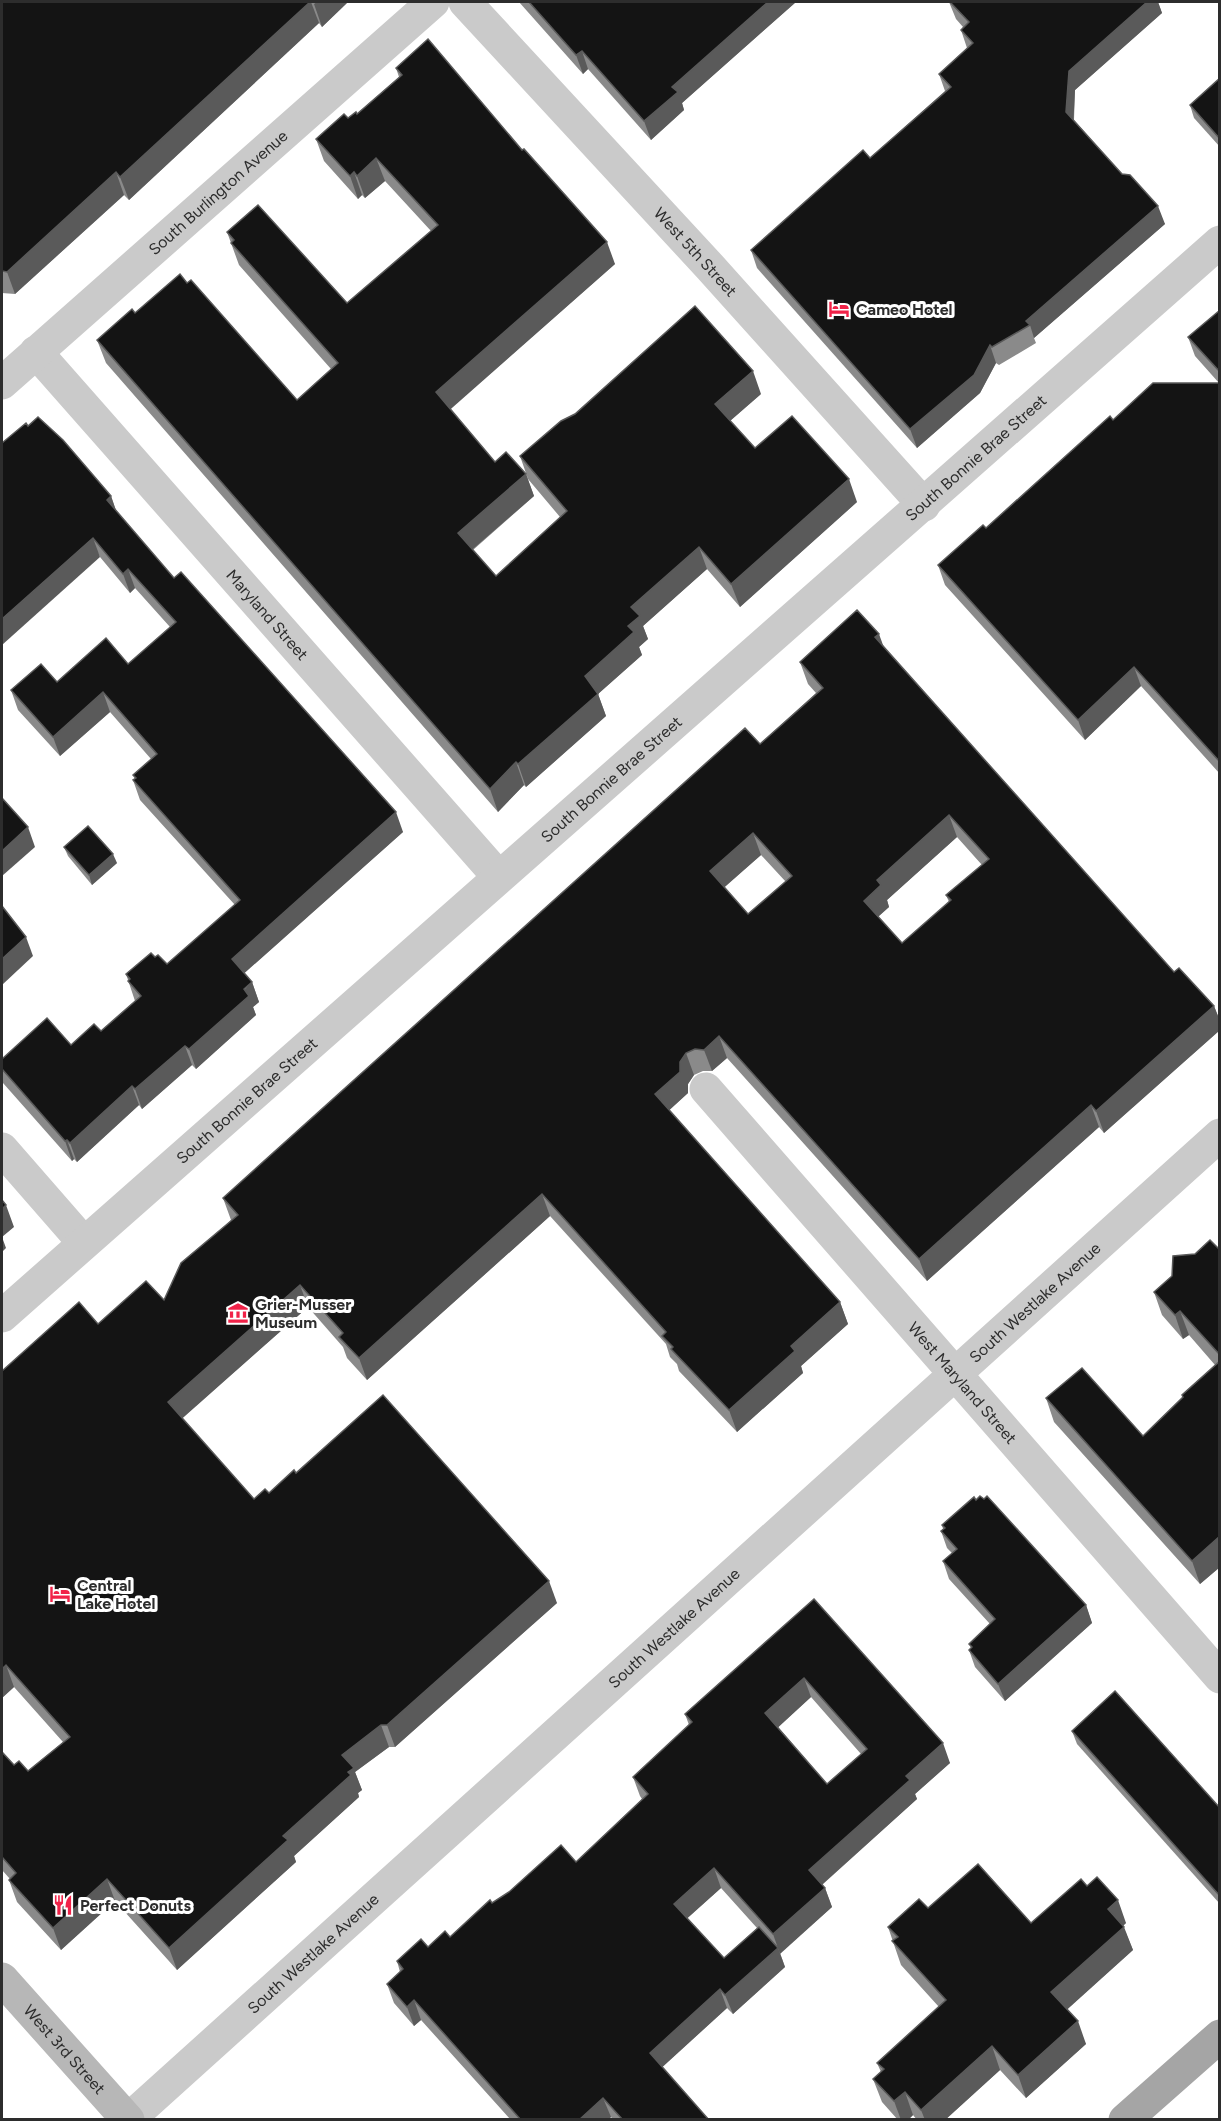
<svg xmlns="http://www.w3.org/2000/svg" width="1221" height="2121" font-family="Figtree,sans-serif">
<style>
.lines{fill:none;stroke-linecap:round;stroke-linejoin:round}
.minor{stroke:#cacaca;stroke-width:33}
.tertiary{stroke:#cacaca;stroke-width:33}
.secondary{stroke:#b7b7b7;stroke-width:33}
.primary{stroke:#a5a5a5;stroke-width:33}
.wall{fill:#8a8a8a;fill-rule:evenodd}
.shaded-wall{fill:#5a5a5a}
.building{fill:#141414;stroke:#5a5a5a;stroke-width:1.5;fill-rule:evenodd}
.labels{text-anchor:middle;stroke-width:6;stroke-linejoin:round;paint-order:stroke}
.street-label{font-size:16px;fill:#2d2d2d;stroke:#fff}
.poi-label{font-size:16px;font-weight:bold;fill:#2d2d2d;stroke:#fff;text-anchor:start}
</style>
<rect width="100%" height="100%" fill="#fff"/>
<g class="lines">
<g class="minor">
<path id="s1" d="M465 2 710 267 924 505"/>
<path id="s2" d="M36 352 498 876"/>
<path id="s3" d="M2 383 433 2"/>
<path id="s4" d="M706 1089 1220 1677"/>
<path d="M2 1149 84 1243"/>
</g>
<g class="tertiary">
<path id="s5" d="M2 1316 1220 242"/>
<path id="s6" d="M128 2120 1220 1135"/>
</g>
<path class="secondary" id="s7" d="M2 1979 128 2120"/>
<path class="primary" d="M1125 2120 1220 2036"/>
</g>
<g class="wall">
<path d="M2 2H348L322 27 319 23 129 200 124 195 15 294 2 293Z"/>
<path d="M519 2H796L682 103 684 110 651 140 588 69 583 74Z"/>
<path d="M949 2H1158L1162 13 1075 90 1074 120 1165 224 1034 338 1036 343 999 365 996 363 980 393 917 448 757 268 751 250 870 158 945 91 939 74 967 48 961 30 963 27 956 19Z"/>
<path d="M396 68 615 264 450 409 495 462 526 474 534 496 473 550 496 576 560 517 528 479 520 456 761 394 730 421 755 448 857 502 740 607 707 569 643 626 648 639 639 647 642 655 598 694 606 716 526 787 524 785 498 812 106 363 97 340 135 313 187 283 297 400 331 369 239 265 227 232 347 303 431 231 385 181 365 198 362 195 358 199 324 161 316 139 348 118 357 114 399 77Z"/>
<path d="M1220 78V147L1194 118 1190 105Z"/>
<path d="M1220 310V774L1141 686 1085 740 945 585 938 565 986 528 1113 420 1219 383 1195 356 1188 337Z"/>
<path d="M28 426 111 496 116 511 174 578 403 832 244 973 252 982 259 1002 253 1007 256 1015 196 1069 192 1065 142 1109 139 1105 77 1162 74 1159 72 1161 3 1083 2 1078V1059L71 1045 101 1031 135 1001 126 974 155 957 167 964 235 905 140 800 133 780 135 779 133 775 151 759 110 712 60 756 18 710 11 690 57 682 128 664 170 627 135 588 130 593 100 557Z"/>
<path d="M883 646 1174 972 1214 1006 1220 1021V1030L1104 1133 1099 1127 927 1281 727 1058 712 1071H703L694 1075 688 1084V1093L669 1110 840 1302 848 1324 801 1366 803 1373 737 1432 679 1371 677 1364 670 1357 666 1344 550 1216 367 1380 347 1358 343 1347 308 1307 182 1418 254 1499 269 1493 296 1473 557 1603 395 1747H389L355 1772 362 1790 358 1793 359 1797 294 1856 296 1862 177 1970 115 1901 61 1950 17 1902 9 1880 10 1879 2 1870V1752L14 1765 28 1771 63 1742 14 1687 2 1698V1371L98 1324 164 1300 231 1220 223 1198 760 744 816 693 808 684 800 662ZM957 837 982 865 946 895 949 902 902 943 878 917 889 907 887 900ZM761 855 786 882 748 914 724 887Z"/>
<path d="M64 847 117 863 92 885 68 856Z"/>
<path d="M1220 1250V1567L1200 1584 1054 1422 1046 1398 1143 1436 1182 1398V1395L1215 1365 1189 1335 1183 1339 1162 1315 1154 1292Z"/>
<path d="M942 1525 1086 1605 1092 1623 1005 1701 975 1667 969 1650 971 1648 969 1644 990 1624 949 1579 943 1561 952 1553 947 1548 941 1531 943 1529Z"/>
<path d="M814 1599 950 1763 915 1794 917 1799 822 1885 825 1888 832 1907 780 1953 785 1967 733 2014 727 2008 662 2067 709 2120H613L611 2117 608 2120H511L421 2020 414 2026 394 2003 387 1984 400 1972 397 1961 450 1937 492 1903 576 1862 642 1799 640 1796 633 1777 689 1725 685 1714ZM811 1697 861 1754 827 1784 778 1727ZM721 1888 757 1928 724 1958 687 1918Z"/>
<path d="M1072 1731 1220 1808V1904L1077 1744Z"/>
<path d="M1087 1886 1126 1923 1123 1926 1133 1950 1067 2009 1086 2044 1026 2098 1000 2070 945 2120H917L913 2115 908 2120H898L882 2102 873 2079 881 2072 877 2063 939 2007 901 1965 888 1927 928 1908 1031 1923Z"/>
</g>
<g class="shaded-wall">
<path d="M310 2H311L319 23 129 200 120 177Z"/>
<path d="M317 2H348L322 27 314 4Z"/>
<path d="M768 2H796L682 103 684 110 651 140 644 121 672 87Z"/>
<path d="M1147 2H1158L1162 13 1075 90 1073 130 1066 112 1069 71Z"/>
<path d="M582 51 588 69 583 74 576 55Z"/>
<path d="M376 158 385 181 365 198 357 176Z"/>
<path d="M116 172 124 195 15 294 7 272Z"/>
<path d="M354 172 362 195 358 199 350 176Z"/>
<path d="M1158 206 1165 224 1034 338 1030 325 1026 321Z"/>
<path d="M607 242 615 264 444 415 436 392Z"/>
<path d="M990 345 996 363 980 393 917 448 910 429Z"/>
<path d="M753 371 761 394 723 427 715 404Z"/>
<path d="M526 474 534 496 466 555 458 533Z"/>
<path d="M849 479 857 502 740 607 731 584Z"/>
<path d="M111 496 118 516 107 500Z"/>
<path d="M93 538 100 557 2 645V619Z"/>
<path d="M699 547 707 569 643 626 648 639 639 647 642 655 598 694 606 716 526 787 518 764 585 676 628 626 631 607Z"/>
<path d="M128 569 135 588 130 593 123 574Z"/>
<path d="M879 634 887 656 875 637Z"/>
<path d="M1134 667 1141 686 1085 740 1078 720Z"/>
<path d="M103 692 110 712 60 756 53 737Z"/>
<path d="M516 762 524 785 498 812 490 789Z"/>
<path d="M396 812 403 832 239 978 232 959Z"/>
<path d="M949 815 957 837 887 900 889 907 872 922 864 901 877 880Z"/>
<path d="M28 827 35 847 2 876V851Z"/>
<path d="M753 833 761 855 718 893 710 871Z"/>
<path d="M113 854 117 863 92 885 89 875Z"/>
<path d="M26 937 33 956 2 985V959Z"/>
<path d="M252 982 259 1002 253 1007 256 1015 196 1069 189 1049Z"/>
<path d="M1214 1006 1220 1021V1030L1104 1133 1096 1111Z"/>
<path d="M719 1036 727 1058 712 1071 704 1050Z"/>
<path d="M185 1046 192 1065 142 1109 135 1089Z"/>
<path d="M686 1053 694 1075 688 1084V1093L663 1116 655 1094Z"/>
<path d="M132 1086 139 1105 77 1162 70 1143Z"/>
<path d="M1091 1105 1099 1127 927 1281 919 1259Z"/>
<path d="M67 1140 74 1159 72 1161 65 1141Z"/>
<path d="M542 1194 550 1216 367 1380 359 1358Z"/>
<path d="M6 1205 14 1227 2 1237 6 1248 2 1252V1209Z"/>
<path d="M300 1285 308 1307 176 1424 168 1402Z"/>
<path d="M840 1302 848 1324 801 1366 803 1373 737 1432 729 1410 791 1346Z"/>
<path d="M1180 1311 1189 1335 1183 1339 1175 1315Z"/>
<path d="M1220 1536V1567L1200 1584 1192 1561Z"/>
<path d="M549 1581 557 1603 395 1747 387 1725Z"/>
<path d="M1086 1605 1092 1623 1005 1701 998 1684Z"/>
<path d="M6 1665 14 1687 2 1698V1669Z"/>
<path d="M804 1678 811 1697 772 1733 765 1713Z"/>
<path d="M381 1725 389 1747 355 1772 362 1790 358 1793 359 1797 294 1856 296 1862 177 1970 169 1948 283 1836 342 1755Z"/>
<path d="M943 1743 950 1763 915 1794 917 1799 816 1890 809 1870 906 1776Z"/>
<path d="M714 1868 721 1888 681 1924 674 1904Z"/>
<path d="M107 1879 115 1901 61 1950 53 1928Z"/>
<path d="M825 1888 832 1907 780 1954 773 1934Z"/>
<path d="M1118 1900 1126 1923 1116 1932 1108 1909Z"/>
<path d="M1124 1927 1133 1950 1060 2016 1051 1992Z"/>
<path d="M778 1948 785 1967 733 2014 725 1995Z"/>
<path d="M720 1989 727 2008 657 2072 650 2053Z"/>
<path d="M414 2000 421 2020 414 2026 407 2007Z"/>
<path d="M1078 2021 1086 2044 1026 2098 1018 2075Z"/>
<path d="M992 2046 1000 2070 945 2120H925L921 2110Z"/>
<path d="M905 2092 913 2115 908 2120H901L894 2101Z"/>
<path d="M603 2098 611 2117 608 2120H579Z"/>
</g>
<g class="building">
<path d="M2 2H310L120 177 116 172 7 272 2 271Z"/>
<path d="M529 2H768L672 87 678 92 644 121 582 51 576 55Z"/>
<path d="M950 2H1147L1069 71 1066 112 1122 174 1130 175 1158 206 1026 321 1030 325 992 347 990 345 974 375 910 429 751 250 863 150 870 158 951 87 939 74 973 43 961 30 969 22Z"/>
<path d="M428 39 522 150 524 149 607 242 436 392 495 462 506 452 526 474 458 533 496 576 567 511 520 456 561 421 575 414 695 306 753 371 715 404 755 448 792 416 849 479 731 584 699 547 631 607 640 616 628 626 634 632 585 676 598 694 518 764 516 762 490 789 97 340 132 309 135 313 180 274 187 283 191 280 297 400 338 363 231 243 234 240 227 232 258 205 347 303 438 225 376 158 357 176 354 172 350 176 316 139 344 114 348 118 356 112 357 114 402 75 396 68Z"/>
<path d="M1220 78V139L1190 105Z"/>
<path d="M1220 310V372L1188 337Z"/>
<path d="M1153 383H1220V762L1134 667 1078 720 938 565 983 525 986 528 1110 416 1113 420Z"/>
<path d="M38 417 63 440 111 496 107 500 174 578 181 572 396 812 232 959 252 982 244 989 249 996 189 1049 185 1046 135 1089 132 1086 70 1143 67 1140 65 1141 2 1069V1059L47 1018 71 1045 94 1024 101 1031 141 996 128 981 130 979 126 974 151 953 155 957 158 955 167 964 240 900 133 780 136 778 133 775 157 754 103 692 53 737 11 690 41 664 57 682 106 638 128 664 176 622 128 569 123 574 93 538 2 619V443L26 423 28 426Z"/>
<path d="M857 610 879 634 875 637 1174 972 1179 968 1214 1006 1096 1111 1091 1105 919 1259 719 1036 704 1050 695 1049 686 1053 680 1062V1072L655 1094 840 1302 791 1346 795 1351 729 1410 671 1349 673 1347 662 1336 666 1332 542 1194 359 1358 339 1337 343 1333 300 1285 168 1402 254 1499 265 1489 269 1493 294 1470 296 1473 383 1395 549 1581 387 1725H381L342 1755 354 1768 348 1772 351 1775 283 1836 288 1840 169 1948 107 1879 53 1928 9 1880 16 1873 2 1857V1752L14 1765 19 1761 28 1771 70 1737 6 1665 2 1669V1371L79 1302 98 1324 146 1281 164 1300 181 1263 238 1215 223 1198 745 728 760 744 823 688 800 662ZM949 815 989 859 946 895 951 900 902 943 864 901 881 885 877 880ZM753 833 792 876 748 914 710 871Z"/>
<path d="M2 798 28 827 2 851Z"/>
<path d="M88 826 113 854 89 875 64 847Z"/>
<path d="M2 906 26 937 2 959Z"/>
<path d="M2 1200 6 1205 2 1209Z"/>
<path d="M1210 1240 1220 1250V1355L1180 1311 1175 1315 1154 1292 1172 1276 1173 1256 1195 1254Z"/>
<path d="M1220 1361V1536L1192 1561 1046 1398 1082 1368 1143 1436 1183 1397 1182 1395Z"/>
<path d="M980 1496 984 1499 987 1496 1086 1605 998 1684 969 1650 972 1647 969 1644 995 1619 943 1561 957 1549 941 1531 945 1528 942 1525 974 1497 976 1500Z"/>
<path d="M814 1599 943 1743 906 1776 910 1780 809 1870 825 1888 773 1934 714 1868 674 1904 724 1958 759 1927 778 1948 725 1995 720 1989 650 2053 709 2120H623L603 2098 579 2120H521L414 2000 407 2007 387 1984 403 1969 397 1961 421 1939 428 1947 445 1931 450 1937 490 1900 492 1903 509 1892 561 1845 576 1862 648 1794 633 1777 692 1722 685 1714ZM804 1678 867 1749 827 1784 765 1713Z"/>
<path d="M1115 1691 1220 1808V1896L1072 1731Z"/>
<path d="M978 1864 1031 1923 1081 1879 1087 1886 1097 1877 1118 1900 1108 1909 1124 1927 1051 1992 1078 2021 1018 2075 992 2046 921 2110 905 2092 894 2101 873 2079 884 2069 877 2063 946 2000 892 1941 898 1937 888 1927 919 1899 928 1908Z"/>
</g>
<defs>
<g id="hotel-bare" transform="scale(1.62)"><path d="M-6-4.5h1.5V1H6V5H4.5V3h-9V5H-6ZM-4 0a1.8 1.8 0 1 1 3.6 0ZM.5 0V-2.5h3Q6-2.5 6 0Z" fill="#f12248" stroke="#fff" stroke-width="2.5" paint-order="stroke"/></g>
<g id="museum-bare" transform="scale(1.62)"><path d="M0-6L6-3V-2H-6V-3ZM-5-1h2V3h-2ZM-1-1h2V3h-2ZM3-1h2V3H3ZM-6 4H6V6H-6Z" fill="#f12248" stroke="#fff" stroke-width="2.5" paint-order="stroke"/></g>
<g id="restaurant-bare" transform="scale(1.62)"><path d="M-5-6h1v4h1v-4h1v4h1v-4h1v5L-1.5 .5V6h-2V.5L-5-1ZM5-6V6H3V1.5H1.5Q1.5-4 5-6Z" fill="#f12248" stroke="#fff" stroke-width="2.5" paint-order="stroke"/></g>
</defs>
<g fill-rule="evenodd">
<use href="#hotel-bare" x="839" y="309"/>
<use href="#museum-bare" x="238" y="1313"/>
<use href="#hotel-bare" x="60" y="1594"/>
<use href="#restaurant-bare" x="63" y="1905"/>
</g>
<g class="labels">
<g class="street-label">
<text dy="6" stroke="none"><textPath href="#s3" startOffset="288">South Burlington Avenue</textPath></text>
<text dy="6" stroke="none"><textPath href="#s1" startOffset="340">West 5th Street</textPath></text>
<text dy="6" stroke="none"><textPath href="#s5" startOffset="1298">South Bonnie Brae Street</textPath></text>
<text dy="6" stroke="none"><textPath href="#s2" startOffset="350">Maryland Street</textPath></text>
<text dy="6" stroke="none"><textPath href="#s5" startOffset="812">South Bonnie Brae Street</textPath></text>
<text dy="6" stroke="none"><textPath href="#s5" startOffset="326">South Bonnie Brae Street</textPath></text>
<text dy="6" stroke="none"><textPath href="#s6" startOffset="1221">South Westlake Avenue</textPath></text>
<text dy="6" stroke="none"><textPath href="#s4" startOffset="390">West Maryland Street</textPath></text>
<text dy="6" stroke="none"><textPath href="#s6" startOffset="735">South Westlake Avenue</textPath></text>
<text dy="6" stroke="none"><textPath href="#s6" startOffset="249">South Westlake Avenue</textPath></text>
<text dy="6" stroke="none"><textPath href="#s7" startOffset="94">West 3rd Street</textPath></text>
</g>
<g class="poi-label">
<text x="856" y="315">Cameo Hotel</text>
<text x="255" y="1310">Grier-Musser<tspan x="255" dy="18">Museum</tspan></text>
<text x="77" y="1591">Central<tspan x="77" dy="18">Lake Hotel</tspan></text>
<text x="80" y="1911">Perfect Donuts</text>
</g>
</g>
<rect width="1221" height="2121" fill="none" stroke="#2d2d2d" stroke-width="6"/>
</svg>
